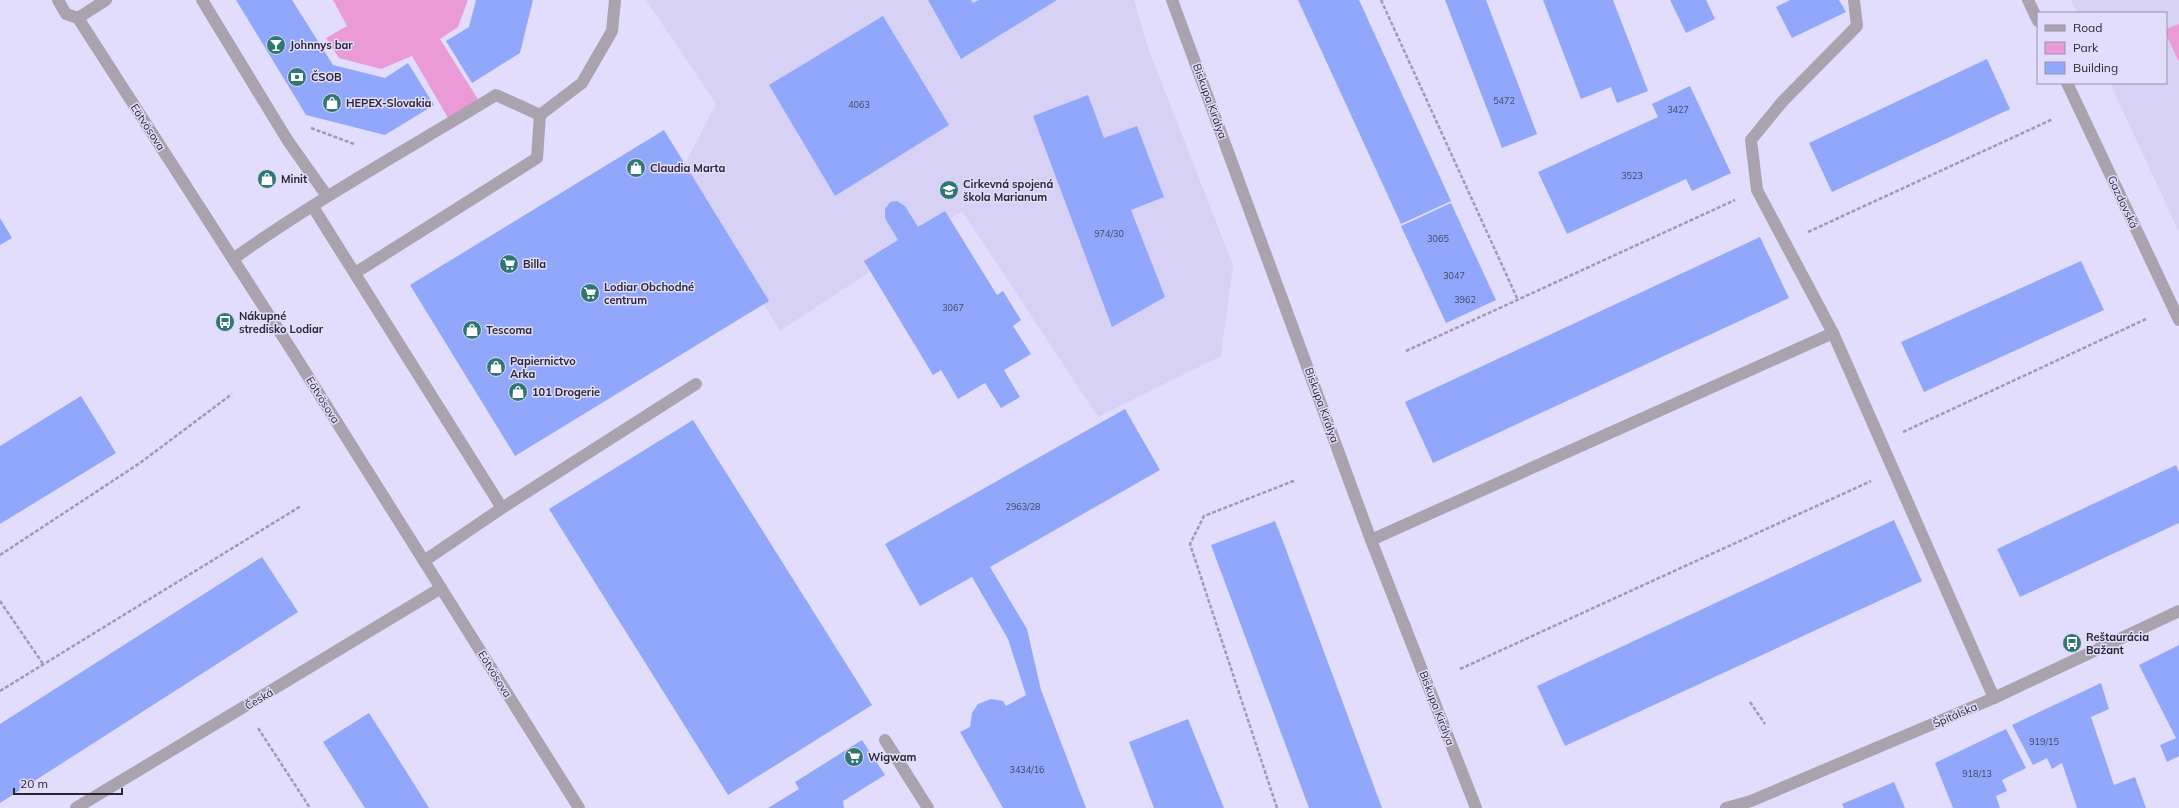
<svg xmlns="http://www.w3.org/2000/svg" width="2179" height="808" font-family="Mulish,sans-serif">
<style>
.built{fill:#d7d1f6}
.green{fill:#ea9bd7}
.building{fill:#91a7fb}
.lines{fill:none;stroke-linecap:round;stroke-linejoin:round}
.path{stroke:#9e9ab3;stroke-width:2.5;stroke-dasharray:4 2;stroke-linecap:butt}
.lane{stroke:#aaa3ae;stroke-width:12}
.street{stroke:#aaa3ae;stroke-width:12}
.labels{text-anchor:middle;stroke-width:3;stroke-linejoin:round;paint-order:stroke}
.number-label{font-size:9px;fill:#424664}
.poi-label{font-size:11px;font-weight:bold;fill:#282632;stroke:#e2ddfc;text-anchor:start}
.street-label{font-size:11px;fill:#282632;stroke:#e2ddfc}
</style>
<rect width="100%" height="100%" fill="#e2ddfc"/>
<g class="built">
<path d="M646 0H1134L1148 48 1233 265 1221 356 1098 417 962 211 780 331 682 170 716 104Z"/>
<path d="M2071 0H2179V232L2110 83H2166V13H2077Z"/>
</g>
<g class="green">
<path d="M333 0H468L458 27 440 39 481 104 451 123 412 56 381 69 339 58 326 38 347 26Z"/>
<path d="M2179 24V62L2166 34V29Z"/>
</g>
<g class="building">
<path d="M236 0H292L333 65 385 78 408 63 434 105 385 135 306 115Z"/>
<path d="M476 0H533L520 53 472 83 446 41 469 27Z"/>
<path d="M928 0H971L973 3 979 0H1057L961 59Z"/>
<path d="M1298 0H1359L1451 201 1401 224Z"/>
<path d="M1445 0H1486L1537 134 1502 148Z"/>
<path d="M1543 0H1613L1648 91 1617 103 1611 87 1581 99Z"/>
<path d="M1670 0H1706L1715 19 1686 33Z"/>
<path d="M1790 0H1839L1846 12 1792 38 1776 7Z"/>
<path d="M883 16 949 125 835 196 769 85Z"/>
<path d="M1987 59 2010 109 1832 192 1809 143Z"/>
<path d="M1690 86 1731 173 1692 191 1686 179 1567 234 1538 172 1658 117 1652 104Z"/>
<path d="M1088 95 1104 138 1137 126 1164 197 1131 210 1165 297 1112 327 1033 116Z"/>
<path d="M664 130 769 301 515 456 410 285Z"/>
<path d="M897 201 905 206 918 227 945 211 997 295 1003 291 1021 320 1013 326 1031 354 1004 370 1020 397 1001 408 985 383 958 399 941 370 933 375 864 261 898 240 885 218V209L890 202Z"/>
<path d="M1451 203 1496 300 1446 323 1401 226Z"/>
<path d="M0 218 12 238 0 245Z"/>
<path d="M1760 237 1789 298 1433 463 1405 402Z"/>
<path d="M2081 261 2104 310 1924 392 1901 342Z"/>
<path d="M81 396 116 453 0 524V446Z"/>
<path d="M1125 409 1160 470 990 567 1027 629 1041 690 1086 808H1003L960 732 970 727 972 713 978 704 991 699 1003 701 1006 706 1026 695 1008 639 972 577 920 606 885 544Z"/>
<path d="M693 420 872 705 728 795 549 509Z"/>
<path d="M2176 465 2179 472V523L2020 597 1997 549Z"/>
<path d="M1894 520 1922 581 1565 746 1537 686Z"/>
<path d="M1275 521 1284 544 1382 808H1309L1211 545Z"/>
<path d="M262 557 298 612 0 803V724Z"/>
<path d="M2179 645V756L2167 762 2160 745 2176 738 2139 665Z"/>
<path d="M2101 683 2109 709 2091 717 2114 785 2135 777 2146 808H2077L2062 763 2052 769 2047 758 2033 765 2012 725Z"/>
<path d="M369 713 394 752 429 808H365L323 742Z"/>
<path d="M1188 719 1224 808H1154L1129 742Z"/>
<path d="M2006 729 2026 768 2002 780 2007 791 1996 796 2000 808H1953L1935 763Z"/>
<path d="M862 740 885 775 843 801 844 808H768L799 789 795 782Z"/>
<path d="M1894 782 1905 808H1844L1842 804Z"/>
</g>
<g class="lines">
<g class="path">
<path d="M1381 0 1517 298"/>
<path d="M311 128 354 144"/>
<path d="M1808 232 2053 119"/>
<path d="M1406 351 1735 200"/>
<path d="M1903 432 2146 319"/>
<path d="M0 555 140 463 232 394"/>
<path d="M0 601 43 664"/>
<path d="M1460 669 1871 481"/>
<path d="M0 691 301 506"/>
<path d="M1750 702 1765 724"/>
<path d="M258 728 310 808"/>
<path d="M1277 808 1190 544 1204 516 1296 480"/>
</g>
<g class="lane">
<path d="M202 0 288 141 327 196"/>
<path d="M1854 0 1857 26 1782 102 1751 140 1757 190 1833 333 1994 698"/>
<path d="M313 207 502 508"/>
<path d="M233 259C317 199 408 149 496 95L540 115 582 83 612 31 615 0"/>
<path d="M355 273 537 158 540 115"/>
<path d="M1371 540 1833 333"/>
<path d="M424 561 502 508 696 384"/>
<path d="M885 740 928 808"/>
</g>
<g class="street">
<path d="M58 0 66 14 78 18 294 354 579 808"/>
<path d="M1172 0 1371 540 1476 808"/>
<path d="M2028 0 2038 21"/>
<path d="M78 18 106 0"/>
<path d="M2067 83 2179 320"/>
<path d="M76 808 441 588"/>
<path d="M1726 808 1751 801 1994 698 2179 611"/>
</g>
</g>
<defs>
<g id="bar-disc" transform="scale(1)"><circle r="9.5" fill="#2f7770" stroke="#e2ddfc"/><path d="M-6-5H6L.8 .8V4.5H3.5V6h-7V4.5H-.8V.8Z" fill="#fff"/></g>
<g id="bank-disc" transform="scale(1)"><circle r="9.5" fill="#2f7770" stroke="#e2ddfc"/><path d="M-6-4H6V4H-6ZM0-2.3a2.3 2.3 0 1 0 0 4.6a2.3 2.3 0 1 0 0-4.6Z" fill="#fff"/></g>
<g id="shop-disc" transform="scale(1)"><circle r="9.5" fill="#2f7770" stroke="#e2ddfc"/><path d="M-5-2.5h2.3a2.7 3.5 0 0 1 5.4 0H5L5.5 6h-11ZM-1.5-2.5h3a1.5 2.3 0 0 0-3 0Z" fill="#fff"/></g>
<g id="school-disc" transform="scale(1)"><circle r="9.5" fill="#2f7770" stroke="#e2ddfc"/><path d="M0-5L7-2L0 1L-7-2ZM-4 1L0 2.5L4 1V4Q0 6-4 4Z" fill="#fff"/></g>
<g id="supermarket-disc" transform="scale(1)"><circle r="9.5" fill="#2f7770" stroke="#e2ddfc"/><path d="M-6-5.5h2.5l.6 2H6L4.5 2H-2.5L-4.4-4H-6ZM-1.5 3.2a1.3 1.3 0 1 0 .1 0ZM3 3.2a1.3 1.3 0 1 0 .1 0Z" fill="#fff"/></g>
<g id="bus-disc" transform="scale(1)"><circle r="9.5" fill="#2f7770" stroke="#e2ddfc"/><path d="M-5-6H5V4H4V6H2V4H-2V6H-4V4H-5ZM-3.5-4V0h7V-4ZM-3.5 1.2v1.5H-2V1.2ZM2 1.2v1.5H3.5V1.2Z" fill="#fff"/></g>
</defs>
<g fill-rule="evenodd">
<use href="#bar-disc" x="276" y="45"/>
<use href="#bank-disc" x="297" y="77"/>
<use href="#shop-disc" x="332" y="103"/>
<use href="#shop-disc" x="636" y="168"/>
<use href="#shop-disc" x="267" y="179"/>
<use href="#school-disc" x="949" y="190"/>
<use href="#supermarket-disc" x="509" y="264"/>
<use href="#supermarket-disc" x="590" y="293"/>
<use href="#bus-disc" x="225" y="322"/>
<use href="#shop-disc" x="472" y="330"/>
<use href="#shop-disc" x="496" y="367"/>
<use href="#shop-disc" x="518" y="392"/>
<use href="#bus-disc" x="2072" y="643"/>
<use href="#supermarket-disc" x="854" y="757"/>
</g>
<g class="labels">
<g class="number-label">
<text x="1504" y="104">5472</text>
<text x="859" y="108">4063</text>
<text x="1678" y="113">3427</text>
<text x="1632" y="179">3523</text>
<text x="1109" y="237">974/30</text>
<text x="1438" y="242">3065</text>
<text x="1454" y="279">3047</text>
<text x="1465" y="303">3962</text>
<text x="953" y="311">3067</text>
<text x="1023" y="510">2963/28</text>
<text x="2044" y="745">919/15</text>
<text x="1027" y="773">3434/16</text>
<text x="1977" y="777">918/13</text>
</g>
<g class="poi-label">
<text x="290" y="49">Johnnys bar</text>
<text x="311" y="81">ČSOB</text>
<text x="346" y="107">HEPEX-Slovakia</text>
<text x="650" y="172">Claudia Marta</text>
<text x="281" y="183">Minit</text>
<text x="963" y="188">Cirkevná spojená<tspan x="963" dy="13">škola Marianum</tspan></text>
<text x="523" y="268">Billa</text>
<text x="604" y="291">Lodiar Obchodné<tspan x="604" dy="13">centrum</tspan></text>
<text x="239" y="320">Nákupné<tspan x="239" dy="13">stredisko Lodiar</tspan></text>
<text x="486" y="334">Tescoma</text>
<text x="510" y="365">Papiernictvo<tspan x="510" dy="13">Arka</tspan></text>
<text x="532" y="396">101 Drogerie</text>
<text x="2086" y="641">Reštaurácia<tspan x="2086" dy="13">Bažant</tspan></text>
<text x="868" y="761">Wigwam</text>
</g>
<g class="street-label">
<text transform="translate(1210 101) rotate(70)" y="4">Biskupa Királya</text>
<text transform="translate(148 127) rotate(57)" y="4">Eötvösova</text>
<text transform="translate(2123 202) rotate(65)" y="4">Gazdovská</text>
<text transform="translate(323 400) rotate(58)" y="4">Eötvösova</text>
<text transform="translate(1322 405) rotate(70)" y="4">Biskupa Királya</text>
<text transform="translate(495 674) rotate(58)" y="4">Eötvösova</text>
<text transform="translate(259 699) rotate(-31)" y="4">Česká</text>
<text transform="translate(1437 708) rotate(69)" y="4">Biskupa Királya</text>
<text transform="translate(1955 715) rotate(-23)" y="4">Špitálska</text>
</g>
</g>
<rect x="2037" y="12" width="130" height="72" fill="#e2ddfc" stroke="#9894ab"/>
<rect x="2045" y="25" width="20" height="6" fill="#aaa3ae" stroke="#9894ab"/>
<text x="2073" y="32" font-size="12" fill="#282632">Road</text>
<rect x="2045" y="42" width="20" height="12" fill="#ea9bd7" stroke="#9894ab"/>
<text x="2073" y="52" font-size="12" fill="#282632">Park</text>
<rect x="2045" y="62" width="20" height="12" fill="#91a7fb" stroke="#9894ab"/>
<text x="2073" y="72" font-size="12" fill="#282632">Building</text>
<path d="M14 788v6h108v-6" fill="none" stroke="#282632" stroke-width="2"/>
<text x="20" y="788" font-size="12" fill="#282632" stroke="#e2ddfc" stroke-width="3" paint-order="stroke">20 m</text>
</svg>
